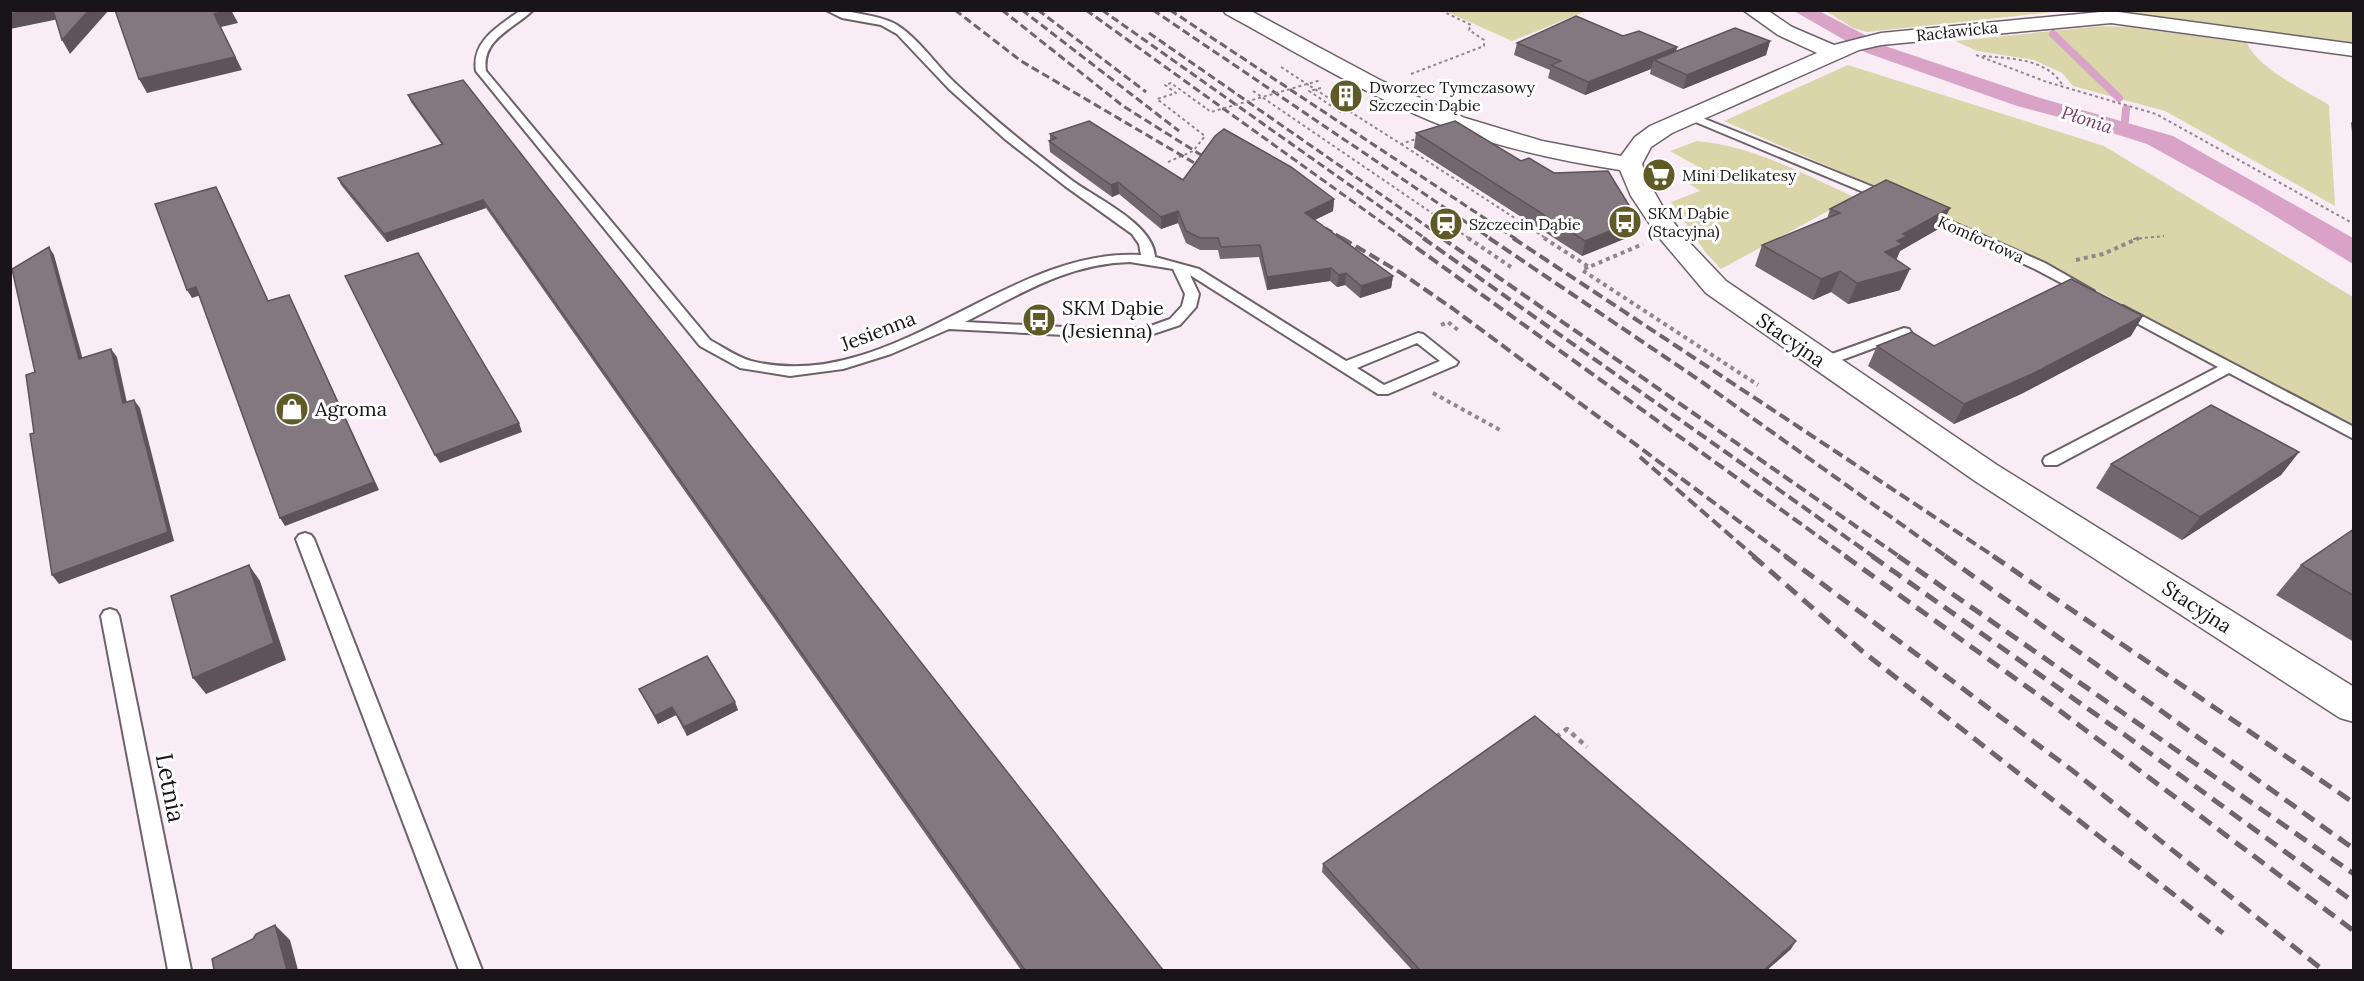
<svg xmlns="http://www.w3.org/2000/svg" width="2364" height="981" font-family="Lora,serif">
<style>
.green{fill:#dad6a9}
.water{fill:#d8a3c7}
.lines{fill:none;stroke-linecap:round;stroke-linejoin:round}
.stream{stroke:#d8a3c7;stroke-width:8}
.service-casing{stroke:#6d6269;stroke-width:4}
.minor-casing{stroke:#6d6269;stroke-width:3}
.path-far2{stroke:#90868d;stroke-width:2;stroke-dasharray:3 3;stroke-linecap:butt}
.path-far1{stroke:#90868d;stroke-width:4;stroke-dasharray:4 4;stroke-linecap:butt}
.path{stroke:#90868d;stroke-width:4.5;stroke-dasharray:5 5;stroke-linecap:butt}
.service{fill:#fff;fill-rule:evenodd}
.minor{fill:#fff;fill-rule:evenodd}
.rail-far2{stroke:#6d656a;stroke-width:3;stroke-dasharray:8 4;stroke-linecap:butt}
.rail-far1{stroke:#6d656a;stroke-width:4;stroke-dasharray:11 5;stroke-linecap:butt}
.rail{stroke:#6d656a;stroke-width:5;stroke-dasharray:14 8;stroke-linecap:butt}
.path-bridge{stroke:#90868d;stroke-width:2;stroke-dasharray:3 3;stroke-linecap:butt}
.wall{fill:#71676d}
.shaded-wall{fill:#5c5459}
.building{fill:#83787f;stroke:#5c5459;stroke-width:1.5}
.labels{text-anchor:middle;stroke-width:6;stroke-linejoin:round;paint-order:stroke}
.far-street-label{font-size:16px;fill:#191417;stroke:#fff}
.far-poi-label{font-size:16px;fill:#191417;stroke:#fff;text-anchor:start}
.far-water-label{font-size:18px;font-style:italic;fill:#783867;stroke:#fff}
.poi-label{font-size:20px;fill:#191417;stroke:#fff;text-anchor:start}
.street-label{font-size:20px;fill:#191417;stroke:#fff}
.near-street-label{font-size:24px;fill:#191417;stroke:#fff}
</style>
<rect width="100%" height="100%" fill="#f9ecf5"/>
<g class="green">
<path d="M1445 11H1586L1512 41Z"/>
<path d="M1826 11H2063L1867 32 1853 28Z"/>
<path d="M2119 11H2353V43Z"/>
<path d="M2101 26 2129 27 2247 43C2258 69 2306 91 2329 105L2335 206 2165 111 2073 86 2062 73 2034 60 1977 51 1955 41Z"/>
<path d="M1848 65 2104 146 2353 297V428L2027 253 1724 121Z"/>
<path d="M1697 141C1754 146 1803 174 1854 197L1721 269 1706 253 1671 202 1700 191 1688 183 1711 174 1670 151Z"/>
</g>
<path class="water" d="M1794 11H1819L1888 47 2037 97 2173 136 2353 238V264L2257 205 2147 144 2074 121 2017 106 1867 53Z"/>
<g class="lines">
<g class="stream">
<path d="M2053 34 2119 98"/>
<path d="M2125 121 2126 109"/>
</g>
<g class="service-casing">
<g id="service">
<path d="M521 10H533C514 29 481 39 486 71L710 340C723 347 737 357 751 361 891 396 1006 247 1141 255L1139 244 1132 234 1065 186 1006 140 949 89 897 34 881 25 842 18 826 10C843 10 883 16 897 25 920 40 935 64 955 83 992 118 1033 151 1074 182 1098 199 1154 225 1155 257L1199 269 1346 361 1418 333 1423 334 1458 362 1456 365 1388 394H1378L1190 275 1199 294 1196 307 1180 325 1150 335 1121 338 949 329 891 354 843 369 790 376 740 368 700 346 476 71C471 41 499 26 521 10ZM1130 262 1173 269 1185 294 1182 306 1170 319 1148 327 1121 330 965 322C1021 294 1066 264 1130 262ZM1417 343 1440 361 1384 385 1357 368Z"/>
<path d="M1690 113 1893 195 1895 198 1893 201H1885L1686 118 1684 116Z"/>
<path d="M1923 209 2045 263 2094 291 2092 294H2082L2035 269 1919 216 1917 213Z"/>
<path d="M2123 306 2354 427V439L2229 373 2057 465H2045L2043 461 2045 457 2218 367 2118 313 2116 310 2118 307Z"/>
<path d="M1904 328 1909 329 1911 332 1909 335 1828 365H1818L1816 362 1818 359Z"/>
<path d="M305 533 311 535 314 539 482 970H459L296 539 299 535Z"/>
<path d="M110 609 116 611 119 616 191 970H168L101 616 104 611Z"/>
</g>
</g>
<g class="minor-casing">
<path id="minor" d="M1223 10H1249L1380 80 1465 118 1542 141 1621 156 1635 137 1650 126 1817 53 1778 35 1743 10H1767L1792 27 1834 45 1881 33 2111 11 2354 44V56L2111 23 1881 45 1859 50 1672 133 1651 147 1642 164 1647 179 1665 211 1688 241 1726 281 1997 465 2354 687V722L2340 718 1975 481 1706 293 1657 235 1631 196 1620 170C1562 161 1505 149 1451 129 1372 99 1300 54 1226 14Z"/>
</g>
<g class="path-far2">
<path d="M1976 55 2047 82 2156 114 2354 224"/>
<path d="M1983 56C2012 59 2047 58 2063 86"/>
<path d="M1281 67 1310 86"/>
<path d="M1411 74 1484 46V40L1469 30 1471 25 1440 10"/>
<path d="M1321 88 1309 91 1342 113 1349 111 1401 144 1419 138"/>
<path d="M1253 91 1470 239"/>
<path d="M1338 104 1349 111 1359 107"/>
<path d="M1401 144 1547 239"/>
<path d="M1168 162 1193 151 1205 136 1157 99 1176 93 1165 85 1171 83 1207 109"/>
<path d="M2133 239 2164 236"/>
</g>
<g class="path-far1">
<path d="M1468 238 1511 267"/>
<path d="M1544 238 1589 267 1643 244"/>
<path d="M2076 260 2103 254 2139 238"/>
<path d="M1588 267 1582 270 1758 385"/>
<path d="M1441 325 1448 322 1458 330"/>
<path d="M1433 393 1500 430"/>
</g>
<path class="path" d="M1556 737 1567 729 1587 747"/>
<use href="#service" class="service"/>
<use href="#minor" class="minor"/>
<g class="rail-far2">
<path d="M955 10 1021 61 1208 171"/>
<path d="M1002 10 1123 106 1214 163"/>
<path d="M1022 10 1179 131"/>
<path d="M1038 10 1146 92"/>
<path d="M1086 10 1405 239"/>
<path d="M1102 10 1426 239"/>
<path d="M1153 10 1491 239"/>
<path d="M1170 10 1516 239"/>
<path d="M1149 33 1445 239"/>
<path d="M1315 222 1344 239"/>
</g>
<g class="rail-far1">
<path d="M1342 238 1401 273 1452 308 1787 557"/>
<path d="M1403 238 1847 557"/>
<path d="M1423 238 1874 557"/>
<path d="M1442 238 1900 557"/>
<path d="M1489 238 1702 382 1947 557"/>
<path d="M1513 238 1995 557"/>
<path d="M1640 457 1755 557"/>
</g>
<g class="rail">
<path d="M1753 556 1862 651 2223 933"/>
<path d="M1785 556 2073 771 2323 970"/>
<path d="M1845 556 2048 702 2354 931"/>
<path d="M1872 556 2125 735 2354 902"/>
<path d="M1898 556 2354 874"/>
<path d="M1945 556 2354 849"/>
<path d="M1993 556 2354 803"/>
</g>
<g class="path-bridge">
<path d="M1310 86 1338 104"/>
<path d="M1207 109 1211 112 1321 80"/>
</g>
</g>
<g class="wall">
<path d="M1623 36 1677 47 1676 52 1770 41 1766 55 1683 89 1650 74 1651 69 1585 95 1548 78 1550 70 1514 55 1517 43Z"/>
<path d="M408 95 1163 970H1021L486 208 387 242 341 185 338 178 442 145 411 102Z"/>
<path d="M2354 119V151L2351 123Z"/>
<path d="M1416 133 1521 161 1554 173 1638 220 1634 235 1582 256 1414 148Z"/>
<path d="M1050 134 1183 180 1334 199 1333 211 1315 220 1393 276 1391 288 1360 298 1345 285 1337 287 1330 281 1267 290 1259 257 1220 259 1218 250H1200L1186 243 1178 223 1161 229 1119 194 1112 197 1050 152 1049 141 1050 140Z"/>
<path d="M1950 208 1940 228 1900 251 1896 260 1900 290 1848 304 1831 292 1813 300 1755 266 1762 245 1827 219 1830 209Z"/>
<path d="M2131 336 2021 394 1954 424 1868 366 1877 346H1934Z"/>
<path d="M2299 452 2281 475 2182 540 2096 488 2111 464Z"/>
<path d="M2354 529V642L2276 595 2301 565Z"/>
<path d="M639 689 738 710 687 736 676 715 658 724Z"/>
<path d="M1323 864 1791 949 1767 970H1412L1322 872Z"/>
</g>
<g class="shaded-wall">
<path d="M27 10H54L59 19 10 29V14Z"/>
<path d="M89 10H109L70 54 62 40Z"/>
<path d="M228 10H231L238 23 221 27 242 70 147 93 139 79 214 14Z"/>
<path d="M1770 41 1766 55 1683 89 1687 75Z"/>
<path d="M1677 47 1673 60H1654L1651 69 1585 95 1588 82Z"/>
<path d="M1118 182 1119 194 1112 197 1111 185Z"/>
<path d="M216 187 220 194 272 309 268 301Z"/>
<path d="M1334 199 1333 211 1304 225 1305 213Z"/>
<path d="M483 200 486 208 387 242 384 234Z"/>
<path d="M1950 208 1940 228 1900 251 1894 265 1885 252 1897 241 1903 234Z"/>
<path d="M1178 211V223L1161 229V217Z"/>
<path d="M1638 220 1634 235 1582 256 1585 241Z"/>
<path d="M49 247 54 255 85 367 79 359Z"/>
<path d="M1331 268 1330 281 1267 290V277Z"/>
<path d="M1910 269 1900 290 1848 304 1857 283Z"/>
<path d="M1840 271 1831 292 1813 300 1821 279Z"/>
<path d="M1346 273 1345 285 1337 287 1339 275Z"/>
<path d="M1393 276 1391 288 1360 298 1361 286Z"/>
<path d="M196 287 201 295 192 298 187 290Z"/>
<path d="M289 295 293 303 379 490 285 526 280 518Z"/>
<path d="M2143 316 2131 336 2021 394 1954 424 1964 404Z"/>
<path d="M111 349 117 357 129 412 123 403Z"/>
<path d="M134 400 140 408 174 541 59 584 52 575Z"/>
<path d="M519 423 522 432 440 463 435 455Z"/>
<path d="M2299 452 2281 475 2182 540 2200 517Z"/>
<path d="M249 565 260 581 286 660 206 694 193 678Z"/>
<path d="M735 702 738 710 687 736 684 727Z"/>
<path d="M672 707 676 715 658 724 655 716Z"/>
<path d="M275 925 290 940 298 970H287Z"/>
<path d="M1796 941 1791 949 1767 970H1764Z"/>
</g>
<g class="building">
<path d="M10 10H27L10 14Z"/>
<path d="M53 10H89L62 40Z"/>
<path d="M115 10H228L214 14 235 57 139 79Z"/>
<path d="M1576 16 1623 36 1639 31 1677 47 1588 82 1551 65 1561 61 1517 43Z"/>
<path d="M1735 28 1770 41 1687 75 1654 60Z"/>
<path d="M463 80 1163 970H1025L483 200 384 234 338 178 443 144 408 95Z"/>
<path d="M1089 121 1183 180 1215 136 1224 129 1291 167 1334 199 1305 213 1393 276 1361 286 1346 273 1339 275 1331 268 1267 277 1260 245 1221 247 1218 238H1200L1186 231 1178 211 1161 217 1118 182 1111 185 1049 141 1056 138 1050 134Z"/>
<path d="M1455 121 1521 161 1529 158 1554 173 1608 171 1638 220 1585 241 1416 133Z"/>
<path d="M1886 180 1950 208 1903 234 1907 236 1897 241 1903 244 1885 252 1910 269 1857 283 1840 271 1821 279 1762 245 1840 213 1830 209Z"/>
<path d="M216 187 268 301 289 295 374 482 280 518 196 287 187 290 155 204Z"/>
<path d="M49 247 79 359 111 349 123 403 134 400 168 532 52 575 30 434 34 433 26 375 35 372 12 269Z"/>
<path d="M418 253 519 423 435 455 345 276Z"/>
<path d="M2071 279 2143 316 2032 374 1964 404 1877 346 1912 332 1934 346Z"/>
<path d="M2211 405 2299 452 2200 517 2111 464Z"/>
<path d="M2354 529V596L2301 565Z"/>
<path d="M249 565 274 643 193 678 171 596Z"/>
<path d="M707 656 735 702 684 727 672 707 655 716 639 689Z"/>
<path d="M1535 716 1796 941 1764 970H1420L1323 864Z"/>
<path d="M275 925 287 970H214L212 959 253 939 256 934Z"/>
</g>
<defs>
<g id="building-disc" transform="scale(1.725)"><circle r="9.5" fill="#605a27" stroke="#fff"/><path d="M-4-6H4V6H1V3H-1V6H-4ZM-2.5-4.3h1.7v1.8h-1.7ZM.8-4.3h1.7v1.8H.8ZM-2.5-1h1.7V.8h-1.7ZM.8-1h1.7V.8H.8Z" fill="#fff"/></g>
<g id="supermarket-disc" transform="scale(1.725)"><circle r="9.5" fill="#605a27" stroke="#fff"/><path d="M-6-5.5h2.5l.6 2H6L4.5 2H-2.5L-4.4-4H-6ZM-1.5 3.2a1.3 1.3 0 1 0 .1 0ZM3 3.2a1.3 1.3 0 1 0 .1 0Z" fill="#fff"/></g>
<g id="bus-disc" transform="scale(1.725)"><circle r="9.5" fill="#605a27" stroke="#fff"/><path d="M-5-6H5V4H4V6H2V4H-2V6H-4V4H-5ZM-3.5-4V0h7V-4ZM-3.5 1.2v1.5H-2V1.2ZM2 1.2v1.5H3.5V1.2Z" fill="#fff"/></g>
<g id="station-disc" transform="scale(1.725)"><circle r="9.5" fill="#605a27" stroke="#fff"/><path d="M-3-6H3Q5-6 5-4V2Q5 4 3 4L4.5 6H3L1.5 4h-3L-3 6H-4.5L-3 4Q-5 4-5 2V-4Q-5-6-3-6ZM-3.5-4v3h7v-3ZM-3.5 1v1.5H-2V1ZM2 1v1.5H3.5V1Z" fill="#fff"/></g>
<g id="shop-disc" transform="scale(1.725)"><circle r="9.5" fill="#605a27" stroke="#fff"/><path d="M-5-2.5h2.3a2.7 3.5 0 0 1 5.4 0H5L5.5 6h-11ZM-1.5-2.5h3a1.5 2.3 0 0 0-3 0Z" fill="#fff"/></g>
</defs>
<g fill-rule="evenodd">
<use href="#building-disc" x="1346" y="96"/>
<use href="#supermarket-disc" x="1659" y="175"/>
<use href="#bus-disc" x="1625" y="222"/>
<use href="#station-disc" x="1446" y="224"/>
<use href="#bus-disc" x="1039" y="320"/>
<use href="#shop-disc" x="292" y="409"/>
</g>
<g class="labels">
<g class="far-street-label">
<text transform="translate(1957 31) rotate(-6)" y="6">Racławicka</text>
<text transform="translate(1981 239) rotate(24)" y="6">Komfortowa</text>
</g>
<g class="far-poi-label">
<text x="1369" y="93">Dworzec Tymczasowy<tspan x="1369" dy="18">Szczecin Dąbie</tspan></text>
<text x="1682" y="181">Mini Delikatesy</text>
<text x="1648" y="219">SKM Dąbie<tspan x="1648" dy="18">(Stacyjna)</tspan></text>
<text x="1469" y="230">Szczecin Dąbie</text>
</g>
<g class="far-water-label">
<text transform="translate(2087 120) rotate(18)" y="6">Płonia</text>
</g>
<g class="poi-label">
<text x="1062" y="315">SKM Dąbie<tspan x="1062" dy="23">(Jesienna)</tspan></text>
<text x="315" y="416">Agroma</text>
</g>
<g class="street-label">
<text transform="translate(878 331) rotate(-21)" y="7">Jesienna</text>
<text transform="translate(1791 340) rotate(35)" y="7">Stacyjna</text>
<text transform="translate(2197 607) rotate(33)" y="7">Stacyjna</text>
</g>
<g class="near-street-label">
<text transform="translate(170 788) rotate(79)" y="8">Letnia</text>
</g>
</g>
<rect width="2364" height="981" fill="none" stroke="#191417" stroke-width="24"/>
</svg>
